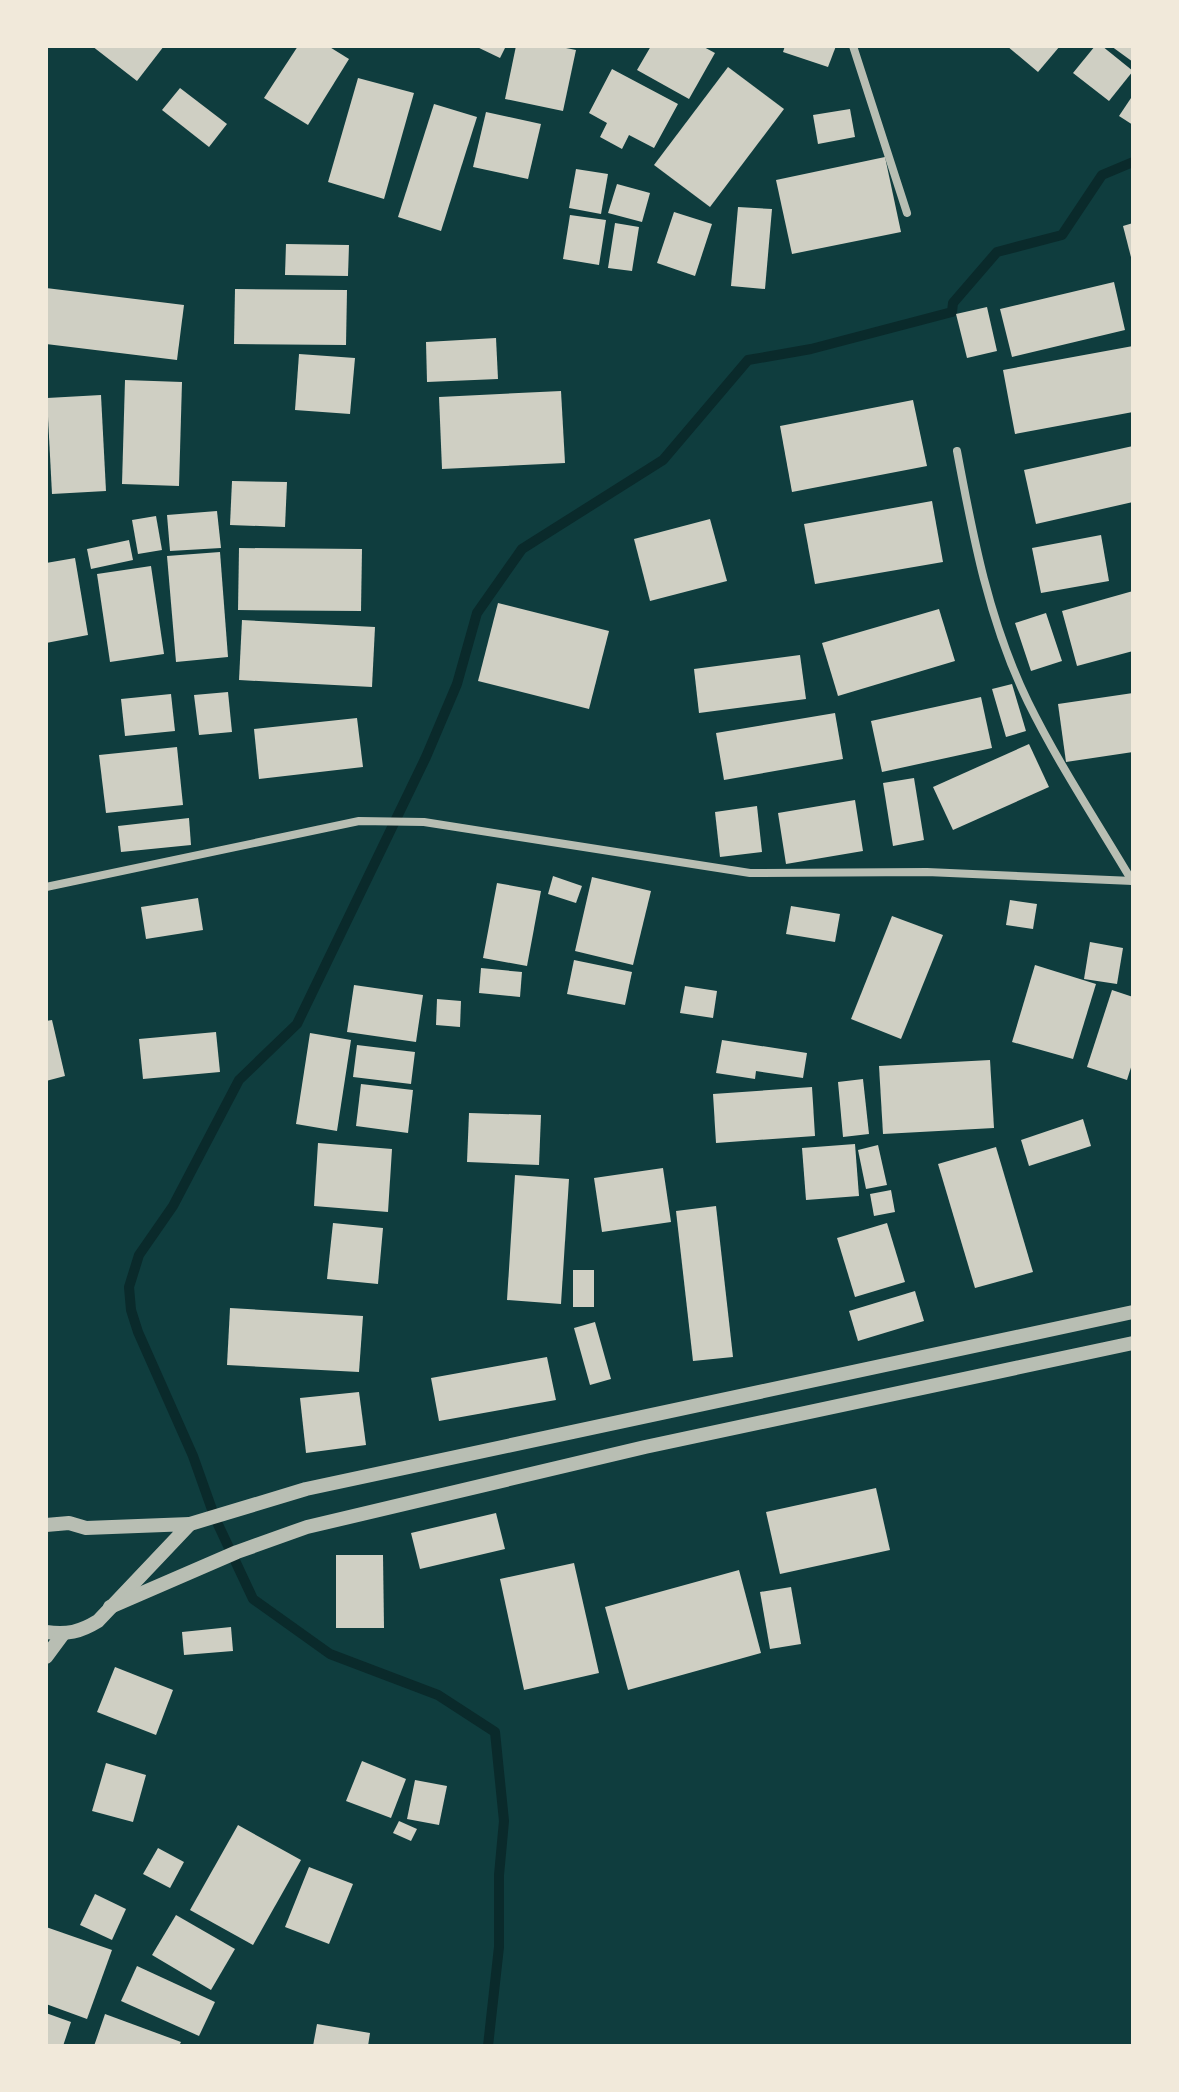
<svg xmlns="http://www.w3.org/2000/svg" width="1179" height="2092" font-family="'Space Grotesk',sans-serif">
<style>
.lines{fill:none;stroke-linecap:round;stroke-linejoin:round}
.stream{stroke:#0a2a2b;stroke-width:10}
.building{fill:#cfcfc3}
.minor{stroke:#b8beb3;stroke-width:8}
.tertiary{stroke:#b8beb3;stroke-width:14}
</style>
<rect width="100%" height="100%" fill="#0f3d3e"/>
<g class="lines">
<path class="stream" d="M488 2046 499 1947V1875L504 1821 495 1732 438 1695 330 1654 253 1599 215 1518 193 1456 138 1332 131 1310 129 1287 139 1255 173 1206 239 1080 297 1024 426 757 457 684 477 613 522 549 663 460 748 360 811 349 952 312 953 303 997 252 1062 235 1102 175 1133 162"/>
</g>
<g class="building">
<path d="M92 46H164L137 81Z"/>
<path d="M298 46H328L349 59 308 125 264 98Z"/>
<path d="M475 46H506L500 58Z"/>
<path d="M516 46H556L576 50 563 111 505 99Z"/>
<path d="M651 46H702L715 53 689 99 637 70Z"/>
<path d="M785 46H836L828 67 783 52Z"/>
<path d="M1007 46H1060L1038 72Z"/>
<path d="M1095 46H1102L1133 71 1109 101 1073 73Z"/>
<path d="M1111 46H1133V62Z"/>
<path d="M728 67 784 109 710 207 654 165Z"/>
<path d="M612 69 678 104 654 148 629 135 622 149 600 137 607 123 589 113Z"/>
<path d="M358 78 414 93 384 199 328 182Z"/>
<path d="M180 88 227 124 209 147 162 110Z"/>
<path d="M1133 95V125L1119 116Z"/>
<path d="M434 104 477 117 441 231 398 217Z"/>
<path d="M850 109 855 137 818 144 813 115Z"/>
<path d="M486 112 541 124 528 179 473 167Z"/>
<path d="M885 157 901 232 792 254 776 180Z"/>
<path d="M576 169 608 174 601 214 569 208Z"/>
<path d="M617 184 650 193 642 222 608 213Z"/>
<path d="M738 207 772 209 765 289 731 286Z"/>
<path d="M674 212 712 224 695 276 657 263Z"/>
<path d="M570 215 606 220 599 265 563 259Z"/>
<path d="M615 223 639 227 632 271 608 268Z"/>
<path d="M1133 223V261H1132L1123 226Z"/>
<path d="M286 244 349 245 348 276 285 275Z"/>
<path d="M1114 282 1125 330 1012 357 1000 309Z"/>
<path d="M46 288 184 305 177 360 46 344Z"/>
<path d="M235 289 347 290 346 345 234 344Z"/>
<path d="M987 307 997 351 967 358 956 314Z"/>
<path d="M496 338 498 379 427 382 426 342Z"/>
<path d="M1133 346V412L1015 434 1003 370Z"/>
<path d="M299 354 355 358 350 414 295 410Z"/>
<path d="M125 380 182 382 179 486 122 484Z"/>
<path d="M561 391 565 463 442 469 439 397Z"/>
<path d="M101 395 106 491 52 494 47 398Z"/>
<path d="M913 400 927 466 792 492 780 426Z"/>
<path d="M1133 446V502L1036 524 1024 470Z"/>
<path d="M232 481 287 482 285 527 230 525Z"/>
<path d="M932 501 943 562 815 584 804 524Z"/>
<path d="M217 511 221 548 170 551 167 515Z"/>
<path d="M156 516 162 550 138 554 132 520Z"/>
<path d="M710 519 727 581 650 601 634 539Z"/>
<path d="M1101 535 1109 581 1041 593 1032 548Z"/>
<path d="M129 540 133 560 91 569 87 549Z"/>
<path d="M239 548 362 549 361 611 238 610Z"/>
<path d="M220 552 228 657 176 662 167 556Z"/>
<path d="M75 558 88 635 46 643V563Z"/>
<path d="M151 566 164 654 110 662 97 574Z"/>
<path d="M1133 591V651L1077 666 1062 611Z"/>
<path d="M498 603 609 631 589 709 478 681Z"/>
<path d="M939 609 955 661 838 696 822 643Z"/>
<path d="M1046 613 1062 661 1031 671 1015 623Z"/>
<path d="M242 620 375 627 372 687 239 680Z"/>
<path d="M800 655 806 699 699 713 694 669Z"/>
<path d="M1012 684 1026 731 1006 737 992 689Z"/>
<path d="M228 692 232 732 199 735 194 695Z"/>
<path d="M1133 693V752L1066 762 1058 704Z"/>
<path d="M171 694 175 731 125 736 121 699Z"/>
<path d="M981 697 992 748 882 772 871 721Z"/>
<path d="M835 713 843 759 724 780 716 733Z"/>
<path d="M357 718 363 767 259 779 254 729Z"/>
<path d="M1029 744 1049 787 953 830 933 787Z"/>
<path d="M177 747 183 805 106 813 99 755Z"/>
<path d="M914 778 924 840 893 846 883 783Z"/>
<path d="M855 800 863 851 786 864 778 813Z"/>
<path d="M757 806 762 852 720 857 715 812Z"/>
<path d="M189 818 191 845 121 852 118 826Z"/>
<path d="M553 876 582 886 576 903 548 894Z"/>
<path d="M592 877 651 891 633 965 575 951Z"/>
<path d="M497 883 541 891 527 966 483 958Z"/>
<path d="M198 898 203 930 146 939 141 907Z"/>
<path d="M1010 900 1037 904 1033 929 1006 925Z"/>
<path d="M791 906 840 914 835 942 786 934Z"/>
<path d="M892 916 943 935 901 1039 851 1019Z"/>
<path d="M1090 942 1123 948 1117 984 1084 979Z"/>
<path d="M574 960 632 972 625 1005 567 994Z"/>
<path d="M1035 965 1096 984 1073 1059 1012 1042Z"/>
<path d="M481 968 522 972 520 997 479 993Z"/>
<path d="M354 985 423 995 416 1042 347 1032Z"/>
<path d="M685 986 717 991 713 1018 680 1013Z"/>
<path d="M1112 990 1133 997V1061L1127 1080 1087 1067Z"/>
<path d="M437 999 461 1001 460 1027 436 1025Z"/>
<path d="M52 1020 65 1076 46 1081V1021Z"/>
<path d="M216 1032 220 1072 143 1079 139 1039Z"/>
<path d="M310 1033 351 1040 337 1131 296 1124Z"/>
<path d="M722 1040 807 1053 803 1078 756 1071 755 1079 716 1073Z"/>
<path d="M357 1045 415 1052 411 1084 353 1077Z"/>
<path d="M990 1060 994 1128 883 1134 879 1066Z"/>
<path d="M863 1079 869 1134 843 1137 838 1082Z"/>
<path d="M361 1084 413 1090 408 1133 356 1126Z"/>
<path d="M812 1087 815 1136 716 1143 713 1094Z"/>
<path d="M469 1113 541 1115 539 1165 467 1162Z"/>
<path d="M1083 1119 1091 1146 1029 1166 1021 1140Z"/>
<path d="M318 1143 392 1149 388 1212 314 1206Z"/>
<path d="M855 1144 859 1196 806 1200 802 1148Z"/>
<path d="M878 1145 887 1185 866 1189 858 1150Z"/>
<path d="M996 1147 1033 1272 975 1288 938 1164Z"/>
<path d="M663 1168 671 1222 602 1232 594 1178Z"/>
<path d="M515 1175 569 1179 561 1304 507 1300Z"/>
<path d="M891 1190 895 1212 874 1216 870 1194Z"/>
<path d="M716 1206 733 1357 693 1361 676 1211Z"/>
<path d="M333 1223 383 1228 378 1284 327 1279Z"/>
<path d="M887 1223 905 1282 855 1297 837 1238Z"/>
<rect x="573" y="1270" width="21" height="37"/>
<path d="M915 1291 924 1321 858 1341 849 1311Z"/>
<path d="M230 1308 363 1316 359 1372 227 1365Z"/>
<path d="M595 1322 611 1379 590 1385 574 1328Z"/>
<path d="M547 1357 556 1400 439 1421 431 1378Z"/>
<path d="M359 1392 366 1445 306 1453 300 1398Z"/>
<path d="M876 1488 890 1550 780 1574 766 1512Z"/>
<path d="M496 1513 505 1549 420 1569 411 1533Z"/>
<path d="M336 1555H383L384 1628H336Z"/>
<path d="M574 1563 599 1673 524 1690 500 1579Z"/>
<path d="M739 1570 761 1653 628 1690 605 1607Z"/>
<path d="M791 1587 801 1644 770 1649 760 1592Z"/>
<path d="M231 1627 233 1651 184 1655 182 1632Z"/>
<path d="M115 1667 173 1690 156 1735 97 1712Z"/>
<path d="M362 1761 406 1779 391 1818 346 1801Z"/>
<path d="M106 1763 146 1775 133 1822 92 1811Z"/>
<path d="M415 1780 447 1786 439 1825 407 1819Z"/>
<path d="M399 1821 417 1829 411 1841 393 1833Z"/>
<path d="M238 1825 301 1860 253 1945 190 1910Z"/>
<path d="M158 1848 184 1862 170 1888 143 1874Z"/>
<path d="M309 1867 353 1884 329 1944 285 1927Z"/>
<path d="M95 1894 126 1909 112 1940 80 1925Z"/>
<path d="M176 1915 235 1949 211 1990 152 1955Z"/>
<path d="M46 1927 112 1950 87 2019 46 2004Z"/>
<path d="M137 1966 215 2002 199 2036 121 2001Z"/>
<path d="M46 2013 71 2022 63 2046H46Z"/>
<path d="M105 2014 181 2042 179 2046H94Z"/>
<path d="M317 2024 370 2033 368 2046H313Z"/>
</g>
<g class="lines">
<g class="minor">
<path d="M853 46 907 213"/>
<path d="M957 451C973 537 989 622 1028 702 1058 763 1097 822 1132 881"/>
<path d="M46 887 359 821 424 822 750 873 927 872 1133 881"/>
</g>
<g class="tertiary">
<path d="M190 1524 306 1489 1133 1312"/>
<path d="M46 1525 69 1523 86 1528 190 1524 98 1621C80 1632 67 1635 46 1632"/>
<path d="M110 1607 237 1552 307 1527 645 1447 1133 1343"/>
<path d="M46 1657 63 1634"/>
</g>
</g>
<rect width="1179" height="2092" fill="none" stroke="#f1e9da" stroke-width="96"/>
</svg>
